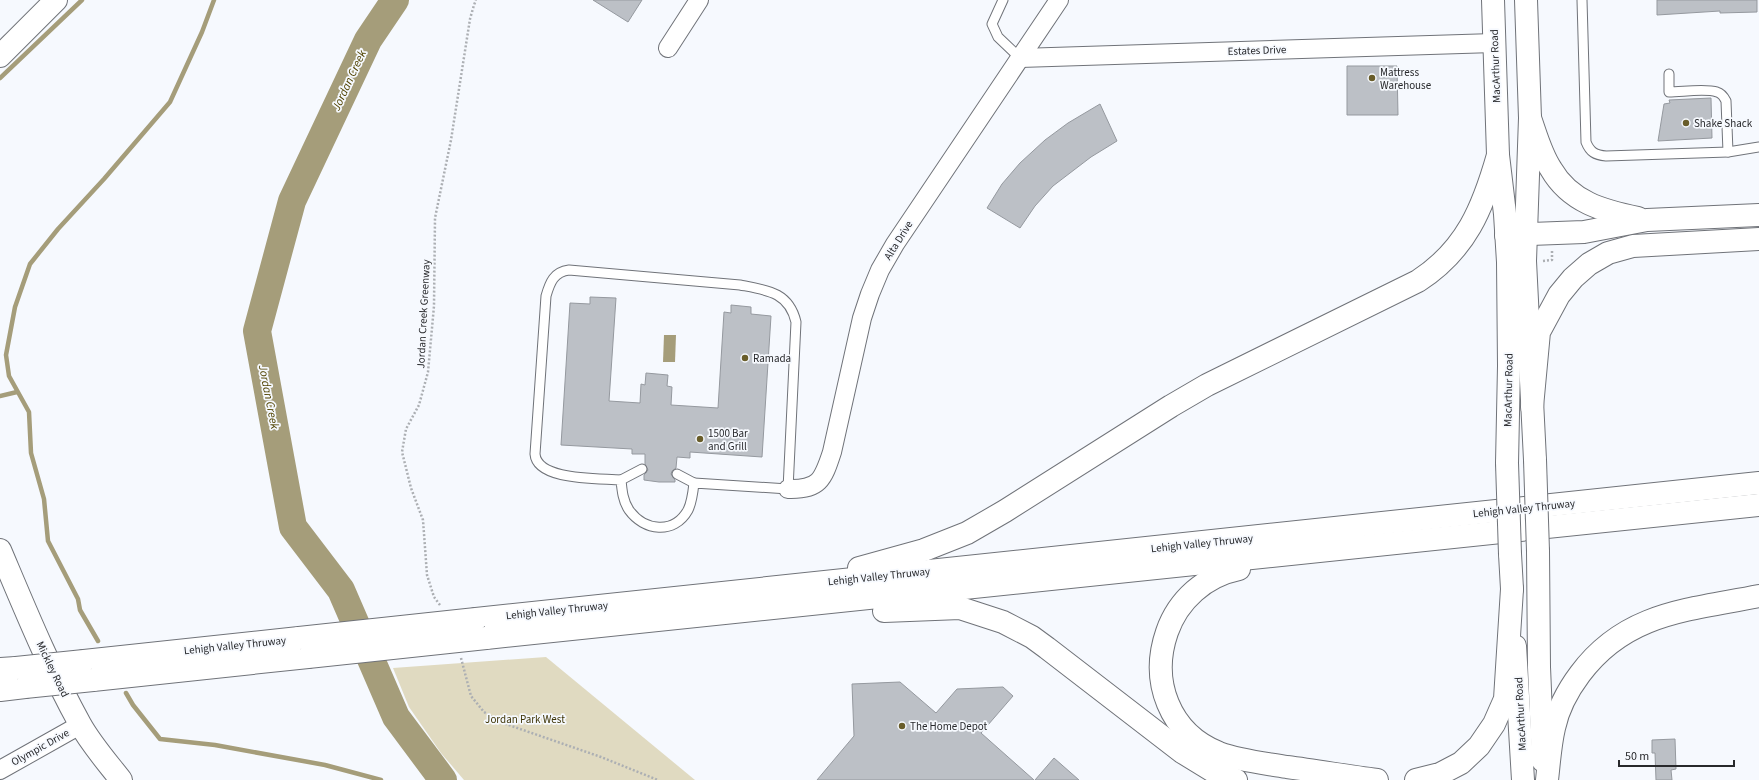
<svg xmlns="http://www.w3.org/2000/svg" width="1759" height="780" font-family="'Source Sans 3',sans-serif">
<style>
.green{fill:#e0dac1}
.water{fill:#a59d7a}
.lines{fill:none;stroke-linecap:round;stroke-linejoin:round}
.stream{stroke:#a59d7a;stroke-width:4.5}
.river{stroke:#a59d7a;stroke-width:28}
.building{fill:#bcc0c6;stroke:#95999f}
.service-casing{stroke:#707379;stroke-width:11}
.minor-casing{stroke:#707379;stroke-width:20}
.tertiary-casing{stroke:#707379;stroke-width:24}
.primary-casing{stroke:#707379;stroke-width:24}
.trunk-casing{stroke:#707379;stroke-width:24}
.motorway-casing{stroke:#707379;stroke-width:24}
.path{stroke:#acafb3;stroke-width:2.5;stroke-dasharray:2 2;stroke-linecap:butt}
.service{stroke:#fff;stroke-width:9}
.minor{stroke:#fff;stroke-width:18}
.tertiary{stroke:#fff;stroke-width:22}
.primary{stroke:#fff;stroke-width:22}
.trunk{stroke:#fff;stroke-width:22}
.motorway{stroke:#fff;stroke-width:22}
.trunk-bridge-casing{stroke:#707379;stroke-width:24;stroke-linecap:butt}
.motorway-bridge-casing{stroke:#707379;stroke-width:24;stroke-linecap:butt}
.trunk-bridge{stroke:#fff;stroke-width:22}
.motorway-bridge{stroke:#fff;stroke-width:22}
.poi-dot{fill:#695d2a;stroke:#f6f9fe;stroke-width:1.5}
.labels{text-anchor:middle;stroke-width:3.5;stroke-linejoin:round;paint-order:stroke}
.street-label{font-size:11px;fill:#28292c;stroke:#f6f9fe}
.poi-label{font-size:11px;fill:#28292c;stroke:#f6f9fe;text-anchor:start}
.park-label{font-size:11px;fill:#3f3506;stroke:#f6f9fe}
.water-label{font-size:12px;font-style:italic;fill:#514301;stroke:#f6f9fe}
</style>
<rect width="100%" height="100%" fill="#f6f9fe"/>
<path class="green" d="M546 657 695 780H464L441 753 409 707 393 668Z"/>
<path class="water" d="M664 335H676L675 362H663Z"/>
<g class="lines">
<g class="stream">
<path d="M0 78 82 0"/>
<path d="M0 396 17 392"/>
<path d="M98 641 80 610 78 599 48 541 44 499 31 453 29 412 9 376 6 355 15 307 30 264 58 229 104 179 170 102 202 32 214 0"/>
<path d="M126 693 133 705 160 739 215 745 325 765 381 780"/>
</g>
<path class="river" d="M395 0 368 40 292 201 257 331 293 527 341 590 396 717 443 780"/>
</g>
<g class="building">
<path d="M593 0H642L628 22Z"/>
<path d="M1657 0H1757V12L1720 13V11L1657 15Z"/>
<path d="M1347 66H1397L1398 115H1347Z"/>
<path d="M1711 98 1712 138 1658 141 1664 104 1670 103 1669 100Z"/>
<path d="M1100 104 1117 141 1091 157 1053 186 1035 206 1020 228 987 208 1002 184 1020 163 1045 140 1068 123Z"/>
<path d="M590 297 616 298 609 401 640 403 641 384 645 385 646 373 668 375 667 386 672 387 671 405 718 408 724 312 731 313V305L751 307V314L771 316 762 457 690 452V458L677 457 676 468 672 471 671 474 675 480V482H659L644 480V475L648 470 645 464V454H632V449L561 445 570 303 590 304Z"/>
<path d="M900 682 936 713 957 689 1003 687 1013 696 981 733 1034 780H817L854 736 852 684Z"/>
<path d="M1675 739 1676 769 1671 770 1672 780H1656L1655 753H1652V740Z"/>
<path d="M1054 758 1079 780H1035Z"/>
</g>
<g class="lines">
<g class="service-casing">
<g id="service">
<path d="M1003 0 992 24 998 37 1020 58"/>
<path d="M1582 0 1586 142C1590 152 1595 155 1606 156L1728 152 1759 147"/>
<path d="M1669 74V92C1682 92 1705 88 1717 92 1721 93 1724 97 1726 101L1728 152"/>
<path d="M569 270 740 285C767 290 789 292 796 322L788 489 694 483C693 492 692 502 688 510 674 535 644 531 629 510 623 501 622 491 621 480 599 478 537 481 535 454L546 296C550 282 554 272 569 270Z"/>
<path d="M677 474 694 483"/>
<path d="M621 480 642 469"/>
</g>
</g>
<g class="minor-casing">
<g id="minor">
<path d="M668 48 699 0"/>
<path d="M1020 58 1494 43"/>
<path d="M788 489C819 490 823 480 832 452L862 318 870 294 880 270 895 244 1059 0"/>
<path d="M0 770 80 725"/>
</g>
</g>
<g class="tertiary-casing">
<g id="tertiary">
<path d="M0 56 56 0"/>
<path d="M0 550C25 609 49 668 80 724 91 744 107 762 121 780"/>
</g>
</g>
<g class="primary-casing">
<path id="primary" d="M1515 646 1523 780"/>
</g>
<g class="trunk-casing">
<g id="trunk">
<path d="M1493 0 1498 155 1505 214 1508 262 1509 366 1507 463"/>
<path d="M1526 0 1530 118 1525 261 1535 460"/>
<path d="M1538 551 1539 667 1543 761"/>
<path d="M1510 554 1512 589"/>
</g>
</g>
<g class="motorway-casing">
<g id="motorway">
<path d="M1530 118C1536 135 1541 154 1551 169 1570 202 1603 211 1638 218"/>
<path d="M1506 235 1584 232 1647 220 1759 215"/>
<path d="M1532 407 1539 332 1559 295 1573 278 1589 264 1608 253 1633 246 1759 239"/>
<path d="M859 568 924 550 967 533 1005 511 1171 406 1207 385 1418 281C1466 250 1483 208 1498 155"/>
<path d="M1239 569C1205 576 1178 600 1167 632 1150 681 1169 733 1219 753 1241 761 1264 763 1287 767 1317 771 1347 776 1377 780"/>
<path d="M884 611 960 608 1003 622 1032 637 1047 648 1182 752 1213 771 1236 780"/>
<path d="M476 619 1759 483"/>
<path d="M486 638 1759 505"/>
<path d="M84 661 299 638"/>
<path d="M0 669 16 668"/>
<path d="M93 680 308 657"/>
<path d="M0 690 25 687"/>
<path d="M1416 780 1440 774 1461 763 1479 746 1494 724 1505 699 1512 589"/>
<path d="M1547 780C1549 763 1550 745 1554 728 1558 709 1568 690 1580 674 1626 612 1689 610 1759 596"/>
</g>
</g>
<g class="path">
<path d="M1543 261 1552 260V251"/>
<path d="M440 605 434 597 427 575 423 520 411 488 402 452 406 429 419 405 428 372 434 306 435 218 451 140 470 19 474 5 476 0"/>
<path d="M461 658 471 696 484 712 500 722 601 757 658 780"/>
</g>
<use href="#service" class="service"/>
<use href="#minor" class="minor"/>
<use href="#tertiary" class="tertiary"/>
<use href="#primary" class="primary"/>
<use href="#trunk" class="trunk"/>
<use href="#motorway" class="motorway"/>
<g class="trunk-bridge-casing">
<g id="trunk-bridge">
<path d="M1535 460 1538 551"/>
<path d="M1507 463 1510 554"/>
</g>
</g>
<g class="motorway-bridge-casing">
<g id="motorway-bridge">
<path d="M299 638 476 619"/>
<path d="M308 657 486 638"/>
<path d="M16 668 84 661"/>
<path d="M25 687 93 680"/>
</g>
</g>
<use href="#trunk-bridge" class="trunk-bridge"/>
<use href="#motorway-bridge" class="motorway-bridge"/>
</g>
<g class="poi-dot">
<circle cx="1372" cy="78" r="4"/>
<circle cx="1686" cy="123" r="4"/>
<circle cx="745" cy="358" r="4"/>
<circle cx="700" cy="439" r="4"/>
<circle cx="902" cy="726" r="4"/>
</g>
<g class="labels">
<g class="street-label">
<text transform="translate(1257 50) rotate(-2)" y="4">Estates Drive</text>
<text transform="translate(1495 66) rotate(-92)" y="4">MacArthur Road</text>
<text transform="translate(898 240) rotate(-58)" y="4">Alta Drive</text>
<text transform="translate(423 314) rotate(-87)" y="4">Jordan Creek Greenway</text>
<text transform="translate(1508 390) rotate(-89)" y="4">MacArthur Road</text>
<text transform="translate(1524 508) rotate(-6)" y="4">Lehigh Valley Thruway</text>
<text transform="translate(1202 543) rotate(-6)" y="4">Lehigh Valley Thruway</text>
<text transform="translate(879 576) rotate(-6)" y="4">Lehigh Valley Thruway</text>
<text transform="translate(557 610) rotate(-6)" y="4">Lehigh Valley Thruway</text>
<text transform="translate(235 645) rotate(-6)" y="4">Lehigh Valley Thruway</text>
<text transform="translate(53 669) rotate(64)" y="4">Mickley Road</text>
<text transform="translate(1520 714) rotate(-93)" y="4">MacArthur Road</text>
<text transform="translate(40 747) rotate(-29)" y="4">Olympic Drive</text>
</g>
<g class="poi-label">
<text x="1380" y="76">Mattress<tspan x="1380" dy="13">Warehouse</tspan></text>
<text x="1694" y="127">Shake Shack</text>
<text x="753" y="362">Ramada</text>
<text x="708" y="437">1500 Bar<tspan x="708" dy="13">and Grill</tspan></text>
<text x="910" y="730">The Home Depot</text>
</g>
<g class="park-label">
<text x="525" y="723">Jordan Park West</text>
</g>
<g class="water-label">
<text transform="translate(349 80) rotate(-65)" y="4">Jordan Creek</text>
<text transform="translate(269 397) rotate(79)" y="4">Jordan Creek</text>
</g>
</g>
<path d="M1619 760v6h115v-6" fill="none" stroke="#28292c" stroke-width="2"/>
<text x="1625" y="760" font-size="12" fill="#28292c" stroke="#f6f9fe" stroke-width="3" paint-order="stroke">50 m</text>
</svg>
